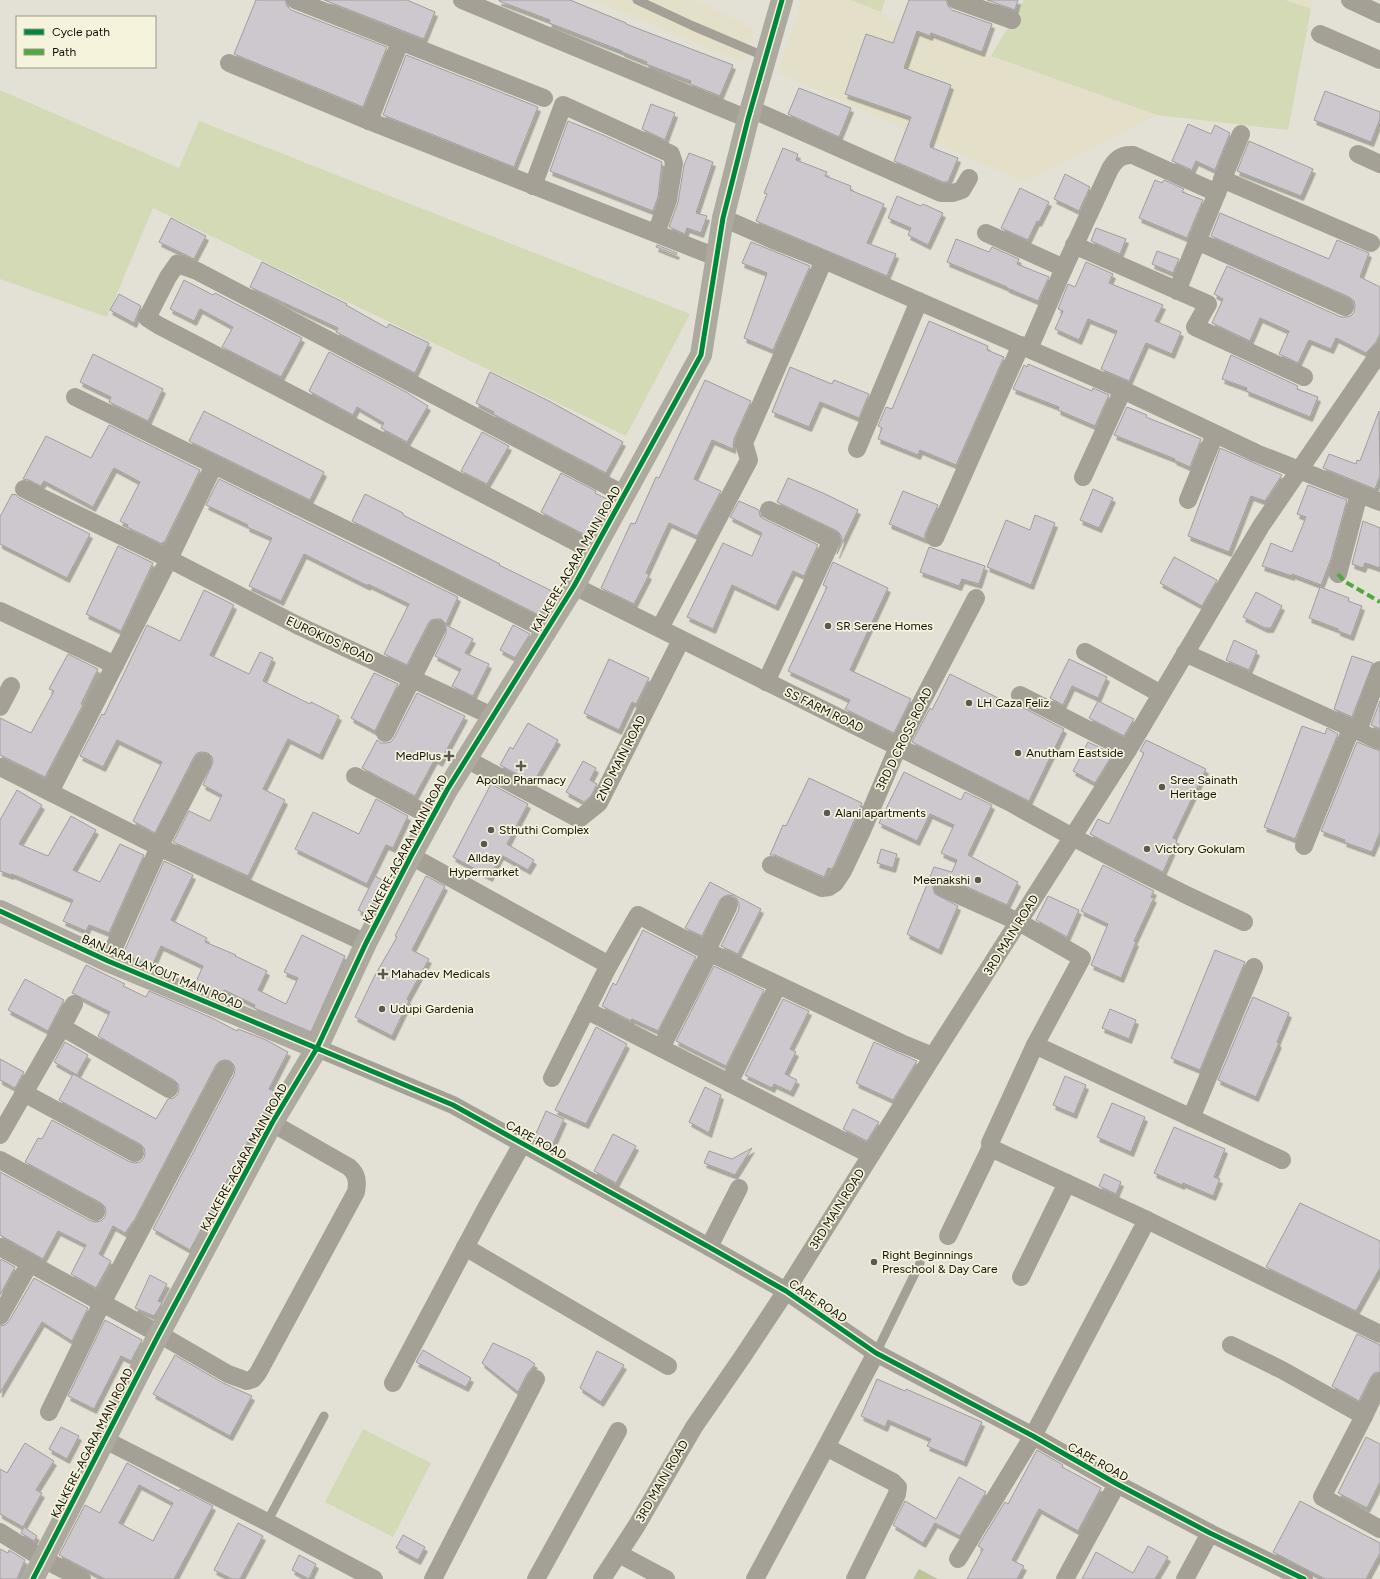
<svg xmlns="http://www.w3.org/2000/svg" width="1380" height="1579" font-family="Figtree,sans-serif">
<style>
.built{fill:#e3dfc9}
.green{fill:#d4d9b6}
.forest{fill:#bec497}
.building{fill:#cdc7ce;stroke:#a09d9c;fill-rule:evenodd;filter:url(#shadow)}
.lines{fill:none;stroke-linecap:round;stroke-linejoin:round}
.lane{stroke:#a4a096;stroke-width:9}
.street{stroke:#a4a096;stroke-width:18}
.secondary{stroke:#acaa9e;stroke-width:22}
.quiet{stroke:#51a841;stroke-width:4;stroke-dasharray:8 4;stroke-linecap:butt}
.cycleway-casing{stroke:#f6f3dc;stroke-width:8}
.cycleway{stroke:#00873e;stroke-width:5}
.poi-dot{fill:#5a5950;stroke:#f6f3dc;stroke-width:1.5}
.labels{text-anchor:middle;stroke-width:3.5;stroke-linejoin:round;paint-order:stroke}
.street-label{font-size:12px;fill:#111008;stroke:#f6f3dc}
.poi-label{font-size:12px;fill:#111008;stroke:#f6f3dc;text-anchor:start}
</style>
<defs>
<filter id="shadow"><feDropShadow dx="2.5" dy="4.5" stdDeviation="0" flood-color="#0004"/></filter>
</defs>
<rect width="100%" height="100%" fill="#e3e1d5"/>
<g class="built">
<path d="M592 0H696L755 29 743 62Z"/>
<path d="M802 0H851L881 12 901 25 1157 115 1024 182 778 73Z"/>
<path d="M1285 0H1312L1311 9Z"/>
</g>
<g class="green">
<path d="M851 0H885L881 12Z"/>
<path d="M1024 0H1285L1311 9 1288 130 1157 115 991 56Z"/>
<path d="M0 90 179 168 199 121 690 314 626 436 153 208 107 317 0 279Z"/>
<path d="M363 1429 431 1463 393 1537 325 1502Z"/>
</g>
<path class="forest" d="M919 1569 938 1579H913Z"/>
<g class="building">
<path d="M256 0H285L287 6 291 10 387 47 363 107 234 54Z"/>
<path d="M324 0H407L435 12 424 39Z"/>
<path d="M499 0H570L626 23V24L733 65 720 96 690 84 691 81 646 64 647 62 622 52V51L549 23 550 20 499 1Z"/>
<path d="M909 0H946L948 6 952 10 992 24 982 52 931 33 930 36 917 31 904 68 951 85 930 145 931 146 930 147 958 158 948 182H943L894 161 911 117 845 94 866 34 893 43Z"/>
<path d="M987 0H1018L1015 10Z"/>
<path d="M406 55 538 107 514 167 383 115Z"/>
<path d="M799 88 851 108 839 137 788 114Z"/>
<path d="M1325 91 1380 112V119L1371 142 1314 120Z"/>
<path d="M651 104 675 113 665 140 642 129Z"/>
<path d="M568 121 603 135 662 162 658 197 653 211 550 171Z"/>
<path d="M1188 124 1211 134 1215 125 1230 133 1215 170 1196 161 1192 170 1172 161Z"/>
<path d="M1249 141 1313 169 1301 196 1237 171Z"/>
<path d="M783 148 798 154 796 160 827 172 825 176 851 186 850 190 884 204 867 243 896 254 887 276 756 221 767 194 764 193Z"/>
<path d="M689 153 713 162 696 213 707 216 701 233 687 228 685 234 669 227 678 202 684 165Z"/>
<path d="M1065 174 1090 187 1079 211 1054 199Z"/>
<path d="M1155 180 1162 183 1164 180 1184 189 1182 192 1203 200 1187 238 1139 218Z"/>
<path d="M1020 188 1049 202 1039 222 1037 221 1028 240 1001 228Z"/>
<path d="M897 196 921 206 923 204 943 213 928 245 908 235 911 228 888 218Z"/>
<path d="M1220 213 1329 259 1337 240 1369 253 1360 277 1380 287V334L1376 342 1366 353 1336 338 1331 349 1309 340 1298 363 1279 354 1289 331 1260 318 1250 341 1212 323 1223 299 1214 294 1227 266 1341 317H1346L1351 316 1354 312 1355 306 1354 301 1349 297 1211 236Z"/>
<path d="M171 218 206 236 194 259 159 242Z"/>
<path d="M1096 228 1126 239 1120 254 1091 241Z"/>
<path d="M956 239 989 252 992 247 1019 259 1017 264 1049 277 1038 301 1007 288V287L947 262Z"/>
<path d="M751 242 810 266 773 350 744 338 767 273 742 263Z"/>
<path d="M657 245 677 253 676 255 656 247Z"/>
<path d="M1157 251 1179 259 1173 273 1152 264Z"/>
<path d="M262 262 347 304 346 305 387 328 389 324 429 343 415 373 338 333 336 332 338 328 250 287Z"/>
<path d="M1086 262 1113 274 1109 283 1163 305 1155 321 1181 332 1172 354 1146 343 1129 381 1101 369 1117 331 1088 319 1079 340 1055 329 1063 311 1058 309 1068 284 1075 287Z"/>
<path d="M184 280 213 295 215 293 302 338 281 377 222 347 233 327 200 309 194 321 170 309Z"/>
<path d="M119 294 141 306 134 323 110 310Z"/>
<path d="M929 321 988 346 987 350 1004 357 956 465 920 450 918 455 878 439 882 428 878 426 886 407 892 409Z"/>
<path d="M329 352 406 392 428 406 407 442 381 428 384 423 357 407 353 415 309 391Z"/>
<path d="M93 354 163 389 148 421 109 402 111 397 80 382Z"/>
<path d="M1231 355 1298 386 1297 389 1318 397 1310 417 1246 391 1247 388 1222 379Z"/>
<path d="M1028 364 1092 391 1093 388 1109 395 1095 426 1058 410 1059 407 1013 389 1024 365 1027 367Z"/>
<path d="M790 367 832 384 834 380 869 394 859 418 820 402 809 427 772 412Z"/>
<path d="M490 372 549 401 623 442 606 473 493 414 494 412 476 403Z"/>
<path d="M705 380 751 401 734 439 733 449 712 440 694 479 721 491 697 536 669 523 646 573 649 575 634 604 601 588 631 523 635 524 656 477 659 478Z"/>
<path d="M1127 407 1147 415 1146 417 1201 439 1190 467 1174 460 1175 459 1114 435Z"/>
<path d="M204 411 324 472 310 500 189 441Z"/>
<path d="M1379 411 1380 476 1375 489 1323 468 1329 454 1356 464 1357 460 1360 461Z"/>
<path d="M109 425 200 470 164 543 163 542 162 544 127 527 128 525 120 521 140 482 114 468 93 507 44 481 41 486 29 480 23 479 46 436 91 458Z"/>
<path d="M482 432 509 446 487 484 461 471Z"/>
<path d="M1220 448 1282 475 1265 501 1251 496 1229 552 1188 536Z"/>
<path d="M561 473 596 491 595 493 607 499 587 536 541 512Z"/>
<path d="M788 478 823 493 858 510 837 554 842 539 840 534 837 531 777 502Z"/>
<path d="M219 479 458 597 446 624 441 619H436L431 620 428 624 407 665 384 654 409 604 368 584V586L304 554 281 601 249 586 272 538 247 527 248 525 206 505Z"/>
<path d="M1308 485 1347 500 1331 559 1321 585 1292 574V576L1262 566 1271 543 1292 552 1306 517 1297 514Z"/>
<path d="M1093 489 1113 498 1099 528 1080 520Z"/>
<path d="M903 491 938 505 925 534V539L889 524Z"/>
<path d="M12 494 14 495 15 494 19 498 90 534 67 578 0 544V517Z"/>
<path d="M365 494 403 513V515L500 564 499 565 552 591 539 615 352 521Z"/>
<path d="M739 501 759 510 760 516 764 519 818 545 804 576 793 571 776 606 732 585 713 629 687 617 723 543 752 556 762 533 730 517Z"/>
<path d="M1035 515 1055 523 1031 585 987 567 1006 520 1030 530Z"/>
<path d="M1363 521 1380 528V568L1365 563 1363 568 1352 564Z"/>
<path d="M118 546 153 563 121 631 86 614Z"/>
<path d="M929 547 985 566 979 584 962 579 959 586 920 572Z"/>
<path d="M1174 557 1217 580 1202 606 1160 583Z"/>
<path d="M833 562 888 588 850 670 911 699 894 733 845 709 850 700 788 671 827 587 823 585Z"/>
<path d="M1320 587 1349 598 1348 601 1362 606 1351 636 1338 631V629L1309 618Z"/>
<path d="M204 590 234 605 210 655 249 674 260 652 273 658 263 681 310 704 311 702 339 716 320 755 288 739 263 789 285 800 248 876 173 842 189 811 210 821 222 795 203 785 213 762 212 757 208 753 202 752 197 753 194 757 155 833 133 821 162 762 117 740 103 767 80 756 102 714 104 715 147 625 180 641Z"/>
<path d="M1256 592 1282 606 1271 628H1265L1243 617Z"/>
<path d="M446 625 473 639 465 653 489 664 473 696 452 686 461 669 435 656 446 634Z"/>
<path d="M513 625 530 634 515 658 500 650Z"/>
<path d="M1234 640 1257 651 1249 670 1226 660Z"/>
<path d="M68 654 98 669 81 704 83 705 45 777 0 755V718L31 733 54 691 49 689Z"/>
<path d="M1352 656 1373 663 1352 717 1334 709Z"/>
<path d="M609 659 649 678 636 704 632 702 619 730 584 713Z"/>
<path d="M1069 659 1107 677 1098 698 1072 686 1063 705 1050 698Z"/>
<path d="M374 673 398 684 375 731 351 718Z"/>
<path d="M950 674 1008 703 1009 701 1014 703 1064 729 1029 801 912 742 930 708 932 710Z"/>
<path d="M417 693 465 716 440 762 435 759 415 796 362 768 377 740 381 743H386L391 742 394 738Z"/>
<path d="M1098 701 1134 719 1124 736 1089 718Z"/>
<path d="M1380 701V729L1371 725Z"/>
<path d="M528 723 558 740 533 783 500 765 510 747 513 749Z"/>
<path d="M1302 726 1325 734 1327 728 1338 734 1295 839 1264 827Z"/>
<path d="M1146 740 1206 769 1173 838 1177 840 1163 872 1090 834 1098 819 1109 824 1144 753 1140 751Z"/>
<path d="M1088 742 1113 754 1095 783 1073 771Z"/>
<path d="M1357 742 1380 751V832L1372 852 1344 842 1345 840 1321 831Z"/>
<path d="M583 761 596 768 590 780 597 784 591 796 584 802 566 792Z"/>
<path d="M904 772 961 800 965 792 992 805 968 855 1018 882 1007 905 947 878H942L937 880 933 884V889L935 894 958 906 939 950 907 934 934 867 952 872 957 860 941 853 954 825 930 814 917 841 879 823Z"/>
<path d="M809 778 862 803 834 866 832 869 828 868 824 877 775 855H770L783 825 786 826Z"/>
<path d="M491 784 528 804 507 844 534 860 528 870 501 855 490 877 453 857Z"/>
<path d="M17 790 42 805 19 844 48 856 71 816 96 830 73 870 100 882 120 844 144 855 109 933 89 925 86 931 63 921 73 900 12 874 11 875 0 871V820Z"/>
<path d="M376 799 408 816 393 848 386 845 367 884 295 849 313 812 359 834Z"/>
<path d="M881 849 897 854 893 868 877 863Z"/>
<path d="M164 861 193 875 171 920 207 938 205 942 236 955 235 956 267 971 258 990 286 1004 298 978 284 972 302 935 345 956 311 1032 254 1008 255 1005 224 990 222 995 195 984 203 966 161 946 152 966 123 954Z"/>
<path d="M1103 865 1154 891 1151 897 1154 898 1134 941 1136 942 1121 978 1091 965 1108 924 1081 911Z"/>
<path d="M375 876 384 881 367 915 358 910Z"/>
<path d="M426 876 445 886 412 950 429 959 407 999 409 1001 392 1036 355 1017 374 977 397 937 395 936Z"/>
<path d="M710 882 761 909 738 954 721 946 739 909V904L737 899 734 896 728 895 723 897 720 900 702 936 685 928Z"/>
<path d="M1048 896 1079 910 1067 937 1036 920Z"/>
<path d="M643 930 696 957 658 1031 632 1019 631 1021 602 1006 613 983 616 985Z"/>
<path d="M1215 950 1245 962 1200 1070 1171 1058Z"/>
<path d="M86 965 125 984 123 986 146 997 149 991 212 1018 237 1031 238 1029 266 1040 288 1052 269 1089 276 1092 261 1117 190 1250 153 1229 234 1075 235 1070 234 1065 230 1061 225 1060 220 1061 216 1065 135 1219 125 1233 113 1226 99 1254 111 1261 96 1288 71 1274 86 1245 58 1231 43 1259 0 1235V1172L91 1221 96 1222 101 1221 105 1217 106 1212 105 1207 101 1203 25 1162 38 1138 42 1139 52 1120 130 1162 135 1163 140 1162 144 1158 145 1153 144 1148 140 1144 59 1100 73 1074 156 1119 168 1099 174 1098 178 1094 179 1089 178 1084 174 1080 98 1036 110 1012 72 993Z"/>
<path d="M714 966 764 990 726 1066 676 1041Z"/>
<path d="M25 979 64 1000 48 1031 8 1010Z"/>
<path d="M1253 997 1289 1013 1277 1042 1279 1043 1256 1097 1218 1080Z"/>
<path d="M783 999 809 1011 790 1049 796 1052 785 1074 797 1080 791 1092 774 1084 772 1088 745 1075Z"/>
<path d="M1110 1009 1136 1020 1129 1039 1102 1028Z"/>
<path d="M596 1027 627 1044 586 1124 555 1110Z"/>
<path d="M65 1042 88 1055 77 1075 54 1062Z"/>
<path d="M874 1042 917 1061 893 1100 856 1083Z"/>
<path d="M0 1059 24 1072 15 1088 0 1080Z"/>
<path d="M1065 1076 1086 1085 1074 1114 1053 1105Z"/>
<path d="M705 1087 721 1095 709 1133 689 1122Z"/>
<path d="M1112 1103 1145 1117 1131 1152 1097 1137Z"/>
<path d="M853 1109 879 1122 867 1141 843 1129Z"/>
<path d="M546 1111 564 1119 552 1146 534 1138Z"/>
<path d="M1174 1127 1225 1149 1214 1177 1220 1179 1213 1196 1183 1183 1182 1185 1154 1173Z"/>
<path d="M613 1134 636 1146 616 1183 594 1171Z"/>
<path d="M752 1148 735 1175 704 1163 709 1151 732 1159Z"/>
<path d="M1104 1174 1121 1182 1116 1194 1099 1186Z"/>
<path d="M1300 1203 1380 1241V1268L1356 1311 1266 1267Z"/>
<path d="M1 1259 15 1267 0 1295V1261Z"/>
<path d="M150 1275 167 1284 158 1301 162 1303 154 1316 135 1308Z"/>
<path d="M34 1278 88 1308 72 1341 42 1322 0 1393V1326L5 1325 9 1321Z"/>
<path d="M105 1320 142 1340 131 1361 121 1356 94 1409 68 1396Z"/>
<path d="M1357 1334 1380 1345V1372L1374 1373 1371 1377 1359 1401 1332 1386Z"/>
<path d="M493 1343 528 1359 535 1364 527 1374 518 1392 482 1363Z"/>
<path d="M423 1350 471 1378 466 1387 416 1362Z"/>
<path d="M597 1351 624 1365 601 1402 580 1388Z"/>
<path d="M175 1355 223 1383 252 1396 230 1436 153 1394Z"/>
<path d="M877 1379 905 1391 906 1389 982 1422 964 1462 927 1446 931 1439 888 1420 885 1427 861 1416Z"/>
<path d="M61 1427 79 1436 67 1459 49 1449Z"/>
<path d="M1366 1437 1380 1444V1482L1367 1508 1338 1493Z"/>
<path d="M25 1443 54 1461 36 1490 42 1493 23 1527 0 1514V1469L7 1473Z"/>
<path d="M1037 1450 1063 1465 1062 1467 1101 1488 1078 1531 1039 1509 1012 1560 1024 1566 1017 1579H967L983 1549 978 1546 1005 1502 1008 1504Z"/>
<path d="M127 1463 179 1491 180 1489 213 1506 174 1579H105L59 1555 85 1505 100 1513ZM139 1485 173 1503 153 1541 119 1523Z"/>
<path d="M959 1477 986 1492 960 1536 935 1523 923 1543 893 1525 905 1501 936 1519Z"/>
<path d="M1300 1501 1380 1543V1553L1366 1579H1325L1273 1552Z"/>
<path d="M238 1523 263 1536 240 1579H232L214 1570Z"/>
<path d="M24 1527 37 1536 34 1541 21 1533Z"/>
<path d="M403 1535 425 1547 418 1560 396 1548Z"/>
<path d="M1148 1546 1168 1557 1155 1579H1082L1096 1552 1133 1573Z"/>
<path d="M0 1549 8 1553 9 1550 25 1560 17 1579H0Z"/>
<path d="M299 1555 316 1564 309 1579 292 1570Z"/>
</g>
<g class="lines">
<g class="lane">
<path d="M637 0 693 26 766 57"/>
<path d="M876 1353 920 1263"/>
<path d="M267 1522 324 1416"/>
</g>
<g class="street">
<path d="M295 0 544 98"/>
<path d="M462 0 748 119"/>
<path d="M956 0 1012 20"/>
<path d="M1350 0 1380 14"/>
<path d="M1320 34 1380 60"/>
<path d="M229 63 369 121 716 257"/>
<path d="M751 109 941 193H953L962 190 969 178"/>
<path d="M369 121 400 42"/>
<path d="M1358 154 1380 164"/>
<path d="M1222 179 1371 243"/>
<path d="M533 186 563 105 671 154 674 163 668 200 656 233"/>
<path d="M723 218 773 240 824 260 1123 390 1256 453 1380 502"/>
<path d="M986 233 1064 268"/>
<path d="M1197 241 1345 307"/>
<path d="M1074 245 1208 304 1195 327 1304 377"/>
<path d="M1177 291 1241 134"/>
<path d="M1029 349 1064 268 1110 169C1116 159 1122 154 1133 155L1217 193"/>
<path d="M75 397 384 548 546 630"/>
<path d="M857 449 919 301"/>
<path d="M1083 477 1123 390"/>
<path d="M24 489 169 559 297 625 492 716"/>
<path d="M1188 500 1215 434"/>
<path d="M935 538 1021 345"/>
<path d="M593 551 158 325 147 318 168 277 177 264 197 271 625 495"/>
<path d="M1338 574 1359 494"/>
<path d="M574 586 1011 803C1087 846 1165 886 1244 922"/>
<path d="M0 611 115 665"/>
<path d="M660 628 749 460 744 443 824 260"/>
<path d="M1085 652 1161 694"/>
<path d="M1185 653 1380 741"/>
<path d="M766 682 832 540 769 510"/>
<path d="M1020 695 1128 750"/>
<path d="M0 707 11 686"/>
<path d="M1358 731 1380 670"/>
<path d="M385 733 437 629"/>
<path d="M466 759 579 819 599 803 681 640"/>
<path d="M0 767 159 847 366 943"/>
<path d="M355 776 432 817"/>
<path d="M50 792 169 559 214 465"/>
<path d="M1304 846 1351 729"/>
<path d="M411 856 609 965 552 1078"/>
<path d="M771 865 822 888 829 887 835 883 843 871 862 831 898 747 976 598"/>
<path d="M943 888 1019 922 1082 958 1035 1045 990 1143 991 1147 995 1150 1147 1220 1380 1334"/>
<path d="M707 950 729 905"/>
<path d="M108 961 159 847 203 762"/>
<path d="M609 965 638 915 717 956 901 1043 933 1056"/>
<path d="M586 1010 871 1155"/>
<path d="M62 1027 74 1004"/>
<path d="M1035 1045 1282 1160"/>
<path d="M317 1048 453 1105 709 1247 786 1291 876 1353 1033 1436 1117 1484 1210 1533 1304 1579"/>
<path d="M661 1048 710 952"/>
<path d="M729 1083 778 985"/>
<path d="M24 1093 135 1153"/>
<path d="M1191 1118 1254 967"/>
<path d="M0 1135 62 1027 169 1089"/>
<path d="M0 1160 96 1212"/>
<path d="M948 1236 991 1147"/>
<path d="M0 1247 159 1334 228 1374 247 1381 253 1379 258 1373 356 1192C358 1181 357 1174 349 1167L272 1123"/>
<path d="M465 1247 668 1366"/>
<path d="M709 1247 739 1188"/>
<path d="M1021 1277 1067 1183"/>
<path d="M0 1316 30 1263"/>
<path d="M1231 1345 1282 1370 1364 1416"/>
<path d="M1380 1382 1364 1416 1322 1497 1380 1529"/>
<path d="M393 1383 485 1210 522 1144"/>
<path d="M49 1412 102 1303 225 1070"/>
<path d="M105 1440 267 1522 374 1579"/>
<path d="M0 1532 43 1559 82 1579"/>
<path d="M619 1554 666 1579"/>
<path d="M958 1559 1033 1436 1147 1220"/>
<path d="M433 1579 536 1379"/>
<path d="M536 1579 618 1431"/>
<path d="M602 1579 637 1525 694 1427 743 1356 786 1291 933 1056 1128 750 1261 526 1380 352"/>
<path d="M755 1579 826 1447"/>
<path d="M855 1579 897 1494 898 1487 893 1482 826 1447 876 1353"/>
<path d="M1065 1579 1117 1484"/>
<path d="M1185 1579 1210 1533"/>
</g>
<g class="secondary">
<path d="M0 911 108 961 317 1048"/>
<path d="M33 1579 159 1334 272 1123 317 1048 366 943 411 856 447 790 574 586 701 355 723 218 748 119 782 0"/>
</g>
<path class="quiet" d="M1338 574 1344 581 1380 602"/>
<g class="cycleway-casing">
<g id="cycleway">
<path d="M0 911 108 961 453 1105 709 1247 786 1291 876 1353 1033 1436 1117 1484 1210 1533 1304 1579"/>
<path d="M33 1579 159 1334 272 1123 317 1048 366 943 411 856 447 790 574 586 701 355 723 218 748 119 782 0"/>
</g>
</g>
<use href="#cycleway" class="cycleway"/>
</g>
<g class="poi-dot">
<circle cx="828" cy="626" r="4"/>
<circle cx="969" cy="703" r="4"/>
<circle cx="1018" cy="753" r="4"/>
<path d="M447 750h4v4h4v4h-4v4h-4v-4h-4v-4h4z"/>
<path d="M519 760h4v4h4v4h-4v4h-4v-4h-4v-4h4z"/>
<circle cx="1162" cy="787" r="4"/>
<circle cx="827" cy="813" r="4"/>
<circle cx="491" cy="830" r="4"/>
<circle cx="484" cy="844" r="4"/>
<circle cx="1147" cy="849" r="4"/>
<circle cx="978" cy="880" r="4"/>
<path d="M381 968h4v4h4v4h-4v4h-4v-4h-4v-4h4z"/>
<circle cx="382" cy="1009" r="4"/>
<circle cx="874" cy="1262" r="4"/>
</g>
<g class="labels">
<g class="street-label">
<text transform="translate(576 559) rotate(-60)" y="4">KALKERE-AGARA MAIN ROAD</text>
<text transform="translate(330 640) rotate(25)" y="4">EUROKIDS ROAD</text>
<text transform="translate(824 710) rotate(26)" y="4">SS FARM ROAD</text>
<text transform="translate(904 739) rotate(-64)" y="4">3RD D CROSS ROAD</text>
<text transform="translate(621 758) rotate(-63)" y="4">2ND MAIN ROAD</text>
<text transform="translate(405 849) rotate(-62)" y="4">KALKERE-AGARA MAIN ROAD</text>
<text transform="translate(1011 935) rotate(-58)" y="4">3RD MAIN ROAD</text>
<text transform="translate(162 972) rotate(23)" y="4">BANJARA LAYOUT MAIN ROAD</text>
<text transform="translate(536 1140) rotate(29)" y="4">CAPE ROAD</text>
<text transform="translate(244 1157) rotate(-61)" y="4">KALKERE-AGARA MAIN ROAD</text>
<text transform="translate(837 1209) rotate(-58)" y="4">3RD MAIN ROAD</text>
<text transform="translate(818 1301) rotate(34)" y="4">CAPE ROAD</text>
<text transform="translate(92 1443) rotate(-63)" y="4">KALKERE-AGARA MAIN ROAD</text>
<text transform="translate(1098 1462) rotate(29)" y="4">CAPE ROAD</text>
<text transform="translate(662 1481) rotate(-60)" y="4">3RD MAIN ROAD</text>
</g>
<g class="poi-label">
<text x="836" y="630">SR Serene Homes</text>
<text x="977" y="707">LH Caza Feliz</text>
<text x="1026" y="757">Anutham Eastside</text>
<text x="441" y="760" text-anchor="end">MedPlus</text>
<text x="521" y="784" text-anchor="middle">Apollo Pharmacy</text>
<text x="1170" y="784">Sree Sainath<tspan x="1170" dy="14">Heritage</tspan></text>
<text x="835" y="817">Alani apartments</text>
<text x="499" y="834">Sthuthi Complex</text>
<text x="1155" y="853">Victory Gokulam</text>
<text x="484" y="862" text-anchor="middle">Allday<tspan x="484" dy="14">Hypermarket</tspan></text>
<text x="970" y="884" text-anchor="end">Meenakshi</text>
<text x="391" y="978">Mahadev Medicals</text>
<text x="390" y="1013">Udupi Gardenia</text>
<text x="882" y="1259">Right Beginnings<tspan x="882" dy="14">Preschool &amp; Day Care</tspan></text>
</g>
</g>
<rect x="16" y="16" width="140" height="52" fill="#f6f3dc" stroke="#9a9887"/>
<rect x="24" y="29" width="20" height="6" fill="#00873e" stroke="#9a9887"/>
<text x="52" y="36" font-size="12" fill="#111008">Cycle path</text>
<rect x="24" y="49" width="20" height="6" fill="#51a841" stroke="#9a9887"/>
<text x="52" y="56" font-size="12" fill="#111008">Path</text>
</svg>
